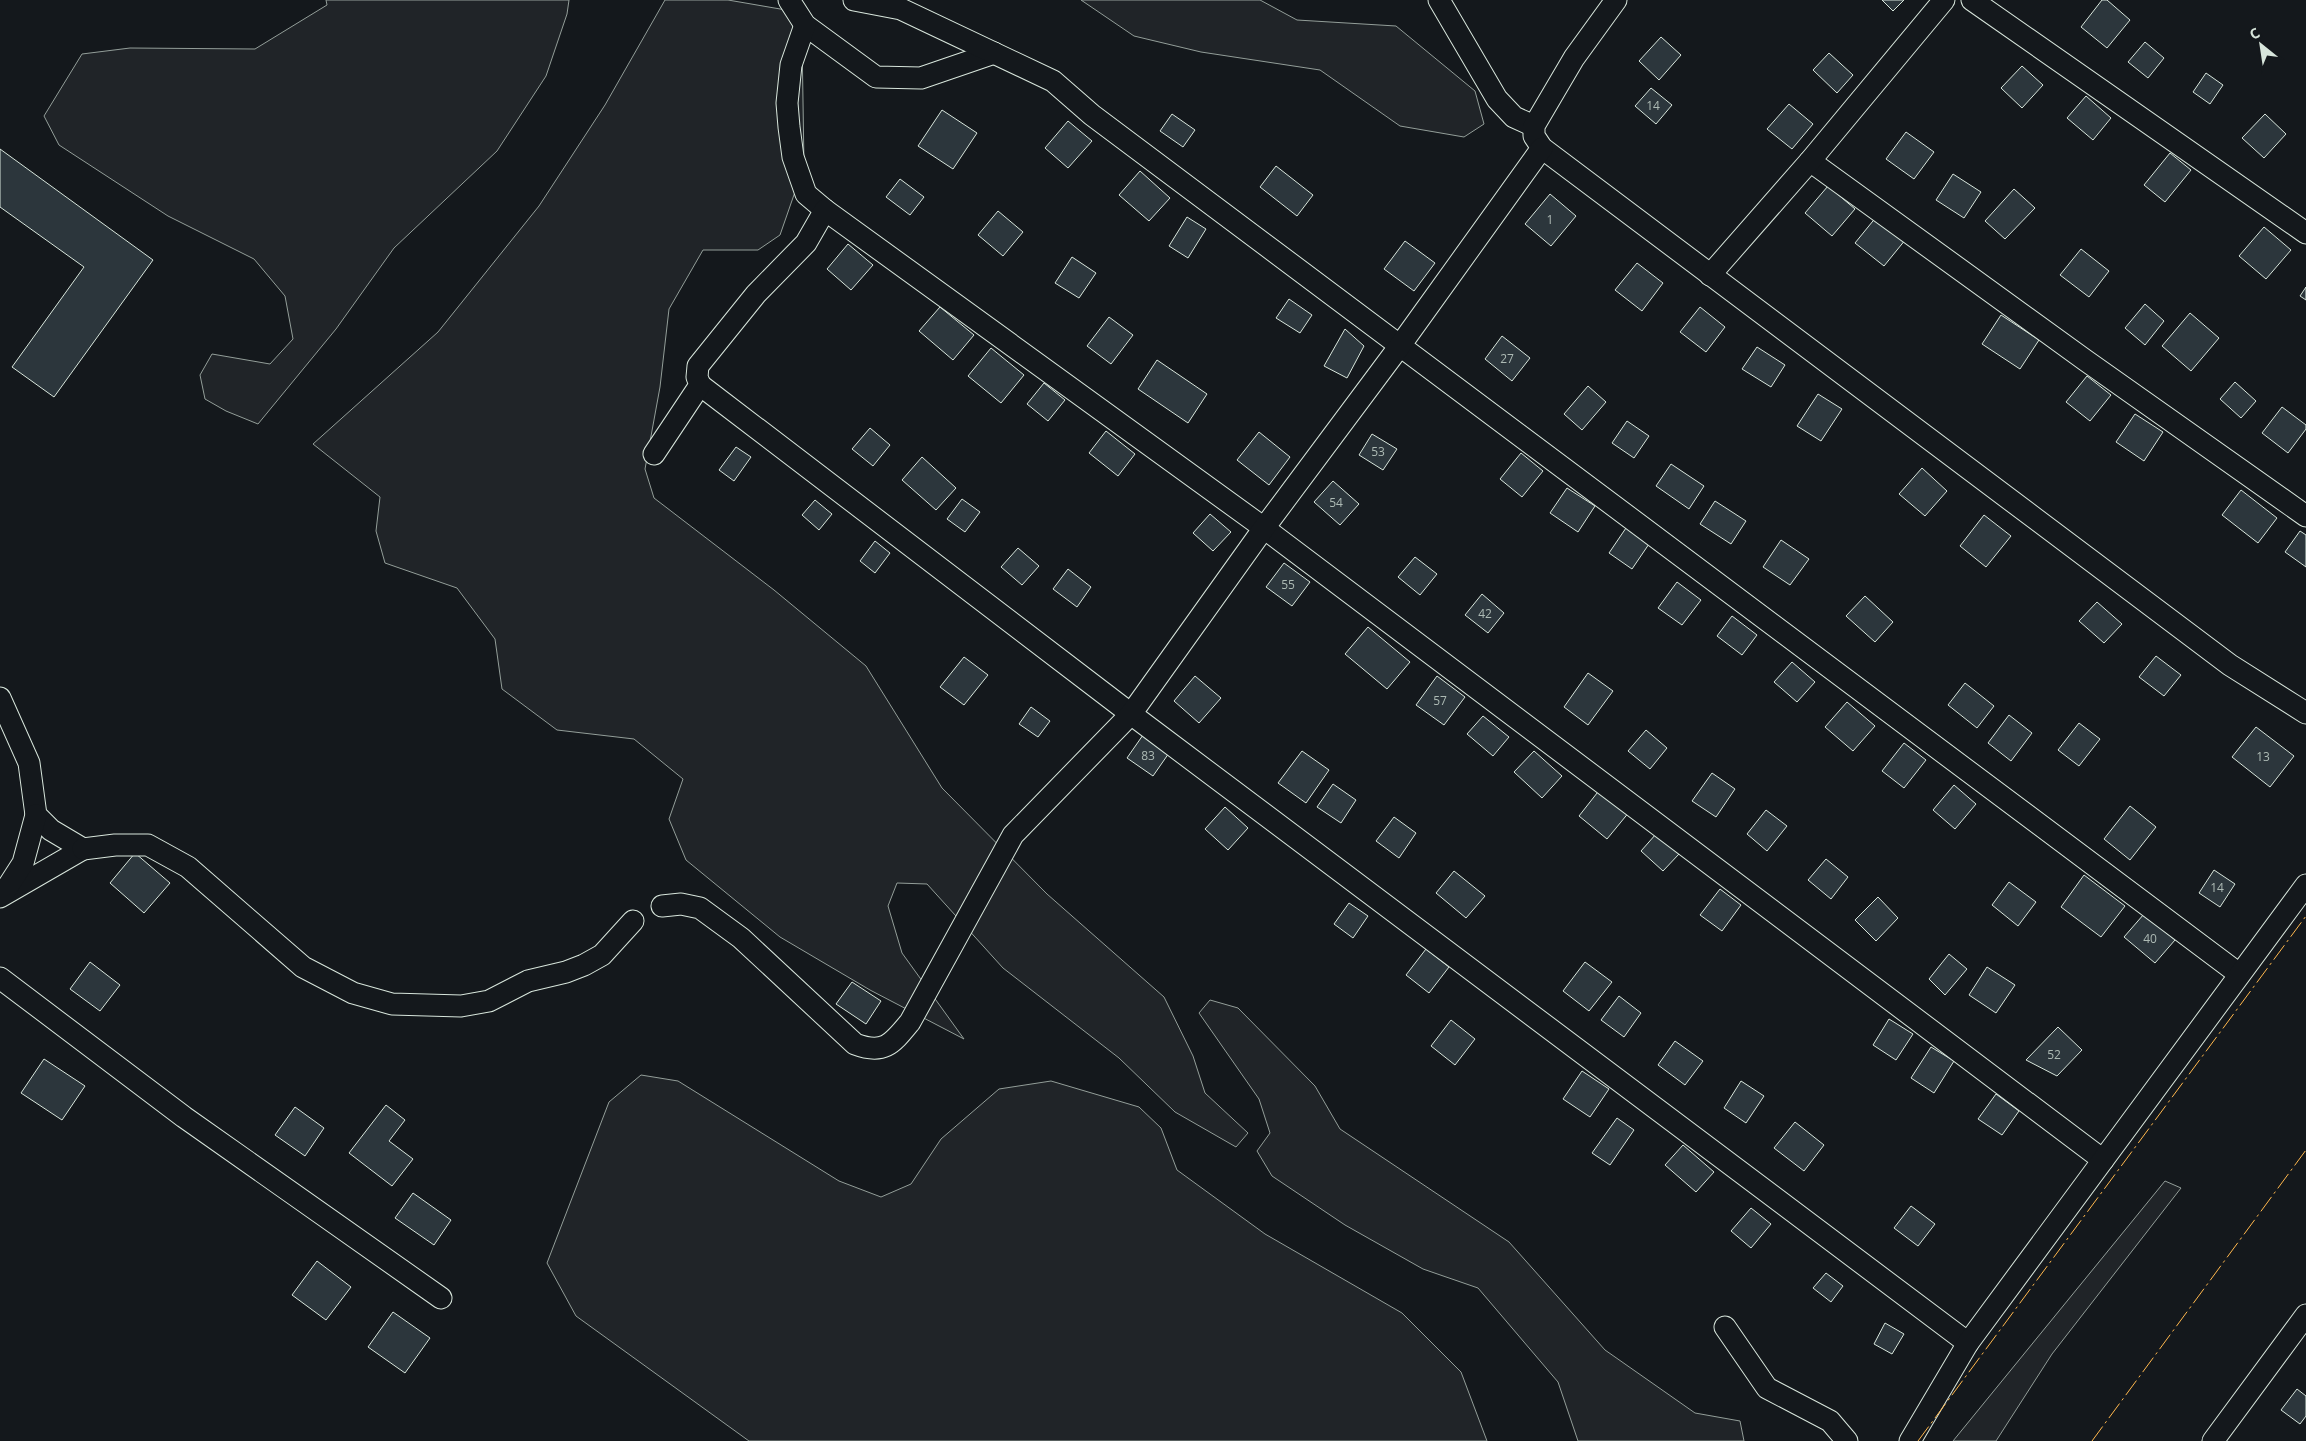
<svg xmlns="http://www.w3.org/2000/svg" width="2306" height="1441" font-family="'Open Sans',sans-serif">
<style>
.green{fill:#202428;stroke:#939e99}
.building{fill:#2c363c;stroke:#d8e6dc}
.lines{fill:none;stroke-linecap:round;stroke-linejoin:round}
.minor-casing{stroke:#d8e6dc;stroke-width:23}
.minor{stroke:#14181c;stroke-width:21}
.power{stroke:#ffb74d;stroke-width:1;stroke-dasharray:18 4 2.5 4;stroke-linecap:butt}
.labels{text-anchor:middle;stroke-width:4;stroke-linejoin:round;paint-order:stroke}
.number-label{font-size:12px;fill:#adbab4}
</style>
<rect width="100%" height="100%" fill="#14181c"/>
<g class="green">
<path d="M326 0H569L567 14 546 76 497 151 394 248 336 329 258 424 226 411 205 399 200 375 212 354 270 364 293 339 285 296 254 259 168 216 59 145 44 116 82 54 130 48 255 49 327 5Z"/>
<path d="M665 0H728L786 10 802 37 804 166 780 235 758 250H703L669 309 660 387 645 469 654 498 774 590 866 666 942 788 1047 894 1164 997 1193 1056 1205 1093 1248 1133 1236 1147 1175 1112 1119 1058 1003 968 927 884 897 883 888 906 902 953 964 1039 870 990 780 937 686 860 669 819 683 779 634 739 557 730 502 689 495 639 457 588 385 563 376 531 380 497 313 444 438 332 539 206 605 105Z"/>
<path d="M1081 0H1260L1297 20 1396 26 1475 91 1484 124 1464 137 1400 126 1320 70 1201 52 1134 36Z"/>
<path d="M1210 1000 1238 1008 1315 1086 1340 1129 1509 1242 1605 1350 1695 1413 1740 1421 1744 1441H1578L1558 1382 1478 1288 1423 1269 1345 1225 1272 1176 1257 1151 1270 1133 1259 1099 1199 1013Z"/>
<path d="M641 1075 678 1081 839 1181 881 1197 911 1184 941 1139 999 1089 1051 1081 1139 1107 1161 1128 1177 1170 1265 1234 1402 1313 1461 1372 1487 1441H749L576 1316 547 1263 609 1102Z"/>
<path d="M2165 1181 2181 1188 2052 1354 1996 1441H1953Z"/>
</g>
<g class="building">
<path d="M1882 0H1904L1893 11Z"/>
<path d="M2102 0H2107L2130 20 2107 48 2081 27Z"/>
<path d="M1661 37 1681 55 1659 80 1639 61Z"/>
<path d="M2145 42 2164 58 2148 78 2128 62Z"/>
<path d="M1829 53 1853 75 1837 93 1813 70Z"/>
<path d="M2022 66 2043 85 2022 108 2001 88Z"/>
<path d="M2206 73 2223 85 2210 104 2193 92Z"/>
<path d="M1651 88 1672 105 1656 124 1635 106Z"/>
<path d="M2086 96 2111 118 2093 140 2067 118Z"/>
<path d="M1789 104 1813 124 1792 149 1767 129Z"/>
<path d="M942 110 977 133 953 169 918 146Z"/>
<path d="M1172 114 1195 130 1183 147 1160 131Z"/>
<path d="M2265 114 2286 134 2264 158 2242 138Z"/>
<path d="M1068 121 1092 141 1068 168 1045 148Z"/>
<path d="M1906 132 1934 152 1914 179 1886 159Z"/>
<path d="M0 149 153 260 54 397 12 367 84 267 0 207Z"/>
<path d="M2170 153 2191 170 2165 202 2144 185Z"/>
<path d="M1276 166 1313 195 1297 216 1260 187Z"/>
<path d="M1140 171 1170 198 1149 221 1119 195Z"/>
<path d="M1953 174 1981 192 1964 218 1936 200Z"/>
<path d="M900 179 924 197 910 215 886 197Z"/>
<path d="M1828 186 1855 209 1832 236 1805 213Z"/>
<path d="M2014 189 2035 208 2005 239 1985 221Z"/>
<path d="M1550 194 1576 216 1551 246 1525 224Z"/>
<path d="M998 211 1023 232 1003 256 978 235Z"/>
<path d="M1877 216 1906 239 1884 266 1855 243Z"/>
<path d="M1187 217 1206 229 1188 258 1169 246Z"/>
<path d="M2264 227 2291 250 2266 279 2239 256Z"/>
<path d="M1405 241 1435 263 1414 291 1384 269Z"/>
<path d="M848 244 873 265 851 290 827 269Z"/>
<path d="M2081 249 2109 271 2089 297 2060 275Z"/>
<path d="M1072 257 1096 273 1079 298 1055 283Z"/>
<path d="M1637 263 1663 283 1642 311 1615 290Z"/>
<path d="M2306 287V300L2300 296Z"/>
<path d="M1289 299 1312 315 1300 333 1276 318Z"/>
<path d="M2145 304 2164 321 2145 345 2125 328Z"/>
<path d="M940 307 974 335 953 360 919 331Z"/>
<path d="M1700 307 1725 327 1706 352 1680 332Z"/>
<path d="M2190 313 2219 338 2191 371 2162 346Z"/>
<path d="M2001 315 2039 340 2020 369 1982 344Z"/>
<path d="M1109 317 1133 335 1111 364 1087 346Z"/>
<path d="M1345 329 1364 346 1347 378 1324 366Z"/>
<path d="M1502 336 1530 358 1512 381 1485 359Z"/>
<path d="M1757 347 1785 365 1771 387 1742 369Z"/>
<path d="M991 348 1024 375 1001 403 968 376Z"/>
<path d="M1157 360 1207 394 1188 423 1138 389Z"/>
<path d="M2087 376 2111 395 2090 421 2066 402Z"/>
<path d="M2235 382 2256 401 2241 418 2220 399Z"/>
<path d="M1044 383 1065 400 1048 421 1027 404Z"/>
<path d="M1588 386 1606 402 1582 430 1564 414Z"/>
<path d="M1818 394 1842 409 1821 441 1797 426Z"/>
<path d="M2282 407 2306 425V429L2288 453 2262 433Z"/>
<path d="M2135 414 2163 432 2144 461 2116 442Z"/>
<path d="M1627 421 1649 436 1634 458 1612 443Z"/>
<path d="M870 428 890 445 873 466 852 449Z"/>
<path d="M1106 431 1135 454 1118 476 1089 453Z"/>
<path d="M1259 432 1290 457 1269 485 1237 460Z"/>
<path d="M1372 434 1397 449 1383 470 1359 455Z"/>
<path d="M736 447 751 457 734 481 719 470Z"/>
<path d="M1521 453 1543 471 1522 497 1500 479Z"/>
<path d="M922 457 956 488 936 510 902 480Z"/>
<path d="M1671 464 1704 486 1689 509 1656 486Z"/>
<path d="M1922 468 1947 491 1925 516 1899 494Z"/>
<path d="M1333 481 1359 504 1340 525 1314 502Z"/>
<path d="M1567 488 1595 506 1578 532 1550 513Z"/>
<path d="M2241 490 2277 518 2258 543 2222 515Z"/>
<path d="M962 499 980 512 965 532 947 519Z"/>
<path d="M815 500 832 514 819 530 802 515Z"/>
<path d="M1715 501 1746 521 1731 544 1700 524Z"/>
<path d="M1210 514 1231 532 1213 551 1193 533Z"/>
<path d="M1984 515 2011 536 1986 567 1960 546Z"/>
<path d="M1626 528 1649 544 1632 569 1609 553Z"/>
<path d="M2300 531 2306 535V567L2285 552Z"/>
<path d="M1781 540 1809 559 1790 585 1763 567Z"/>
<path d="M875 541 890 553 875 573 860 561Z"/>
<path d="M1018 548 1039 566 1022 585 1001 567Z"/>
<path d="M1415 557 1437 574 1420 595 1398 577Z"/>
<path d="M1284 563 1310 582 1292 606 1266 587Z"/>
<path d="M1068 569 1091 587 1077 607 1053 589Z"/>
<path d="M1677 582 1701 600 1682 625 1658 608Z"/>
<path d="M1482 594 1504 613 1488 633 1465 615Z"/>
<path d="M1865 596 1893 622 1875 642 1846 616Z"/>
<path d="M2097 602 2122 624 2104 643 2079 621Z"/>
<path d="M1732 616 1757 635 1742 655 1717 636Z"/>
<path d="M1368 627 1410 662 1387 689 1345 654Z"/>
<path d="M2156 656 2181 675 2164 696 2139 677Z"/>
<path d="M964 657 988 675 964 705 940 687Z"/>
<path d="M1792 662 1815 682 1797 702 1774 682Z"/>
<path d="M1588 673 1613 691 1588 725 1564 707Z"/>
<path d="M1195 676 1221 698 1199 723 1174 701Z"/>
<path d="M1437 676 1465 697 1444 725 1416 705Z"/>
<path d="M1965 683 1994 706 1977 728 1948 705Z"/>
<path d="M1847 702 1875 726 1853 751 1825 727Z"/>
<path d="M1031 707 1050 721 1038 737 1019 724Z"/>
<path d="M2009 715 2032 733 2011 761 1988 743Z"/>
<path d="M1483 716 1509 737 1493 756 1467 734Z"/>
<path d="M2079 723 2100 739 2079 766 2058 750Z"/>
<path d="M2256 727 2294 756 2270 787 2232 757Z"/>
<path d="M1646 730 1667 748 1650 769 1628 751Z"/>
<path d="M1143 735 1169 753 1153 776 1127 758Z"/>
<path d="M1904 743 1926 760 1904 788 1882 771Z"/>
<path d="M1302 751 1329 770 1306 803 1278 783Z"/>
<path d="M1534 751 1562 776 1542 798 1514 772Z"/>
<path d="M1712 773 1735 789 1716 817 1692 801Z"/>
<path d="M1333 784 1356 800 1341 823 1317 807Z"/>
<path d="M1954 785 1976 804 1955 829 1933 810Z"/>
<path d="M1601 788 1630 811 1607 839 1579 816Z"/>
<path d="M2130 806 2156 827 2130 860 2104 839Z"/>
<path d="M1225 807 1248 828 1228 850 1205 829Z"/>
<path d="M1766 810 1787 826 1767 851 1747 834Z"/>
<path d="M1394 817 1416 833 1399 858 1376 841Z"/>
<path d="M1656 834 1679 854 1663 871 1641 851Z"/>
<path d="M135 853 170 883 144 913 110 883Z"/>
<path d="M1826 859 1848 877 1831 899 1808 880Z"/>
<path d="M2214 870 2235 884 2220 907 2199 893Z"/>
<path d="M1454 871 1485 896 1466 918 1436 893Z"/>
<path d="M2084 875 2125 906 2101 937 2061 907Z"/>
<path d="M2009 882 2036 902 2018 926 1992 905Z"/>
<path d="M1720 889 1741 905 1722 931 1700 915Z"/>
<path d="M1878 897 1898 918 1876 941 1855 920Z"/>
<path d="M1349 903 1368 916 1353 938 1334 924Z"/>
<path d="M2144 914 2175 940 2155 963 2124 937Z"/>
<path d="M1426 949 1449 967 1429 993 1406 975Z"/>
<path d="M1949 954 1967 969 1945 995 1929 979Z"/>
<path d="M90 962 120 985 100 1011 70 989Z"/>
<path d="M1585 962 1612 982 1589 1011 1563 991Z"/>
<path d="M1987 967 2015 985 1996 1013 1969 995Z"/>
<path d="M852 982 881 1001 866 1024 836 1004Z"/>
<path d="M1619 996 1641 1013 1624 1037 1601 1020Z"/>
<path d="M1889 1019 1913 1034 1896 1060 1873 1045Z"/>
<path d="M1451 1020 1475 1039 1455 1065 1431 1046Z"/>
<path d="M2058 1027 2082 1050 2057 1076 2026 1060Z"/>
<path d="M1675 1041 1703 1061 1685 1085 1658 1065Z"/>
<path d="M1931 1047 1954 1061 1934 1093 1911 1078Z"/>
<path d="M44 1059 85 1086 62 1120 21 1093Z"/>
<path d="M1582 1071 1609 1089 1590 1117 1563 1099Z"/>
<path d="M1741 1081 1764 1096 1746 1123 1724 1108Z"/>
<path d="M1996 1094 2019 1111 2002 1135 1978 1119Z"/>
<path d="M386 1105 405 1120 389 1141 413 1159 392 1186 349 1153Z"/>
<path d="M295 1107 324 1128 305 1156 275 1135Z"/>
<path d="M1617 1118 1634 1130 1610 1165 1592 1153Z"/>
<path d="M1795 1122 1824 1145 1804 1171 1774 1148Z"/>
<path d="M1683 1145 1714 1172 1696 1192 1665 1165Z"/>
<path d="M413 1193 451 1220 434 1245 395 1218Z"/>
<path d="M1911 1206 1935 1224 1918 1246 1894 1228Z"/>
<path d="M1751 1208 1771 1224 1751 1248 1731 1231Z"/>
<path d="M317 1261 351 1287 326 1320 292 1295Z"/>
<path d="M1826 1273 1843 1286 1831 1302 1813 1288Z"/>
<path d="M393 1312 430 1338 405 1373 368 1347Z"/>
<path d="M1885 1323 1904 1334 1892 1354 1874 1344Z"/>
<path d="M2297 1389 2306 1396V1416L2300 1424 2281 1410Z"/>
</g>
<g class="lines">
<g class="minor-casing">
<g id="minor">
<path d="M789 0 805 25 876 77 921 78 994 53"/>
<path d="M854 0 901 9 1053 81 1092 115 2239 974"/>
<path d="M1439 0 1497 99 1514 117 1534 126"/>
<path d="M1616 0 1574 58 1534 126V136L1542 148 2230 665 2306 713"/>
<path d="M1972 0 2306 233"/>
<path d="M805 25 791 65 787 103 789 127 793 157 806 194 825 210"/>
<path d="M1810 161 2085 360 2306 516"/>
<path d="M1710 275 1810 161 1944 0"/>
<path d="M700 385 1131 714 1968 1343"/>
<path d="M654 454 700 385 697 377 698 366 756 294 806 243 825 210 1264 528 2103 1160"/>
<path d="M0 698 29 763 36 815 51 830 83 849 0 897"/>
<path d="M83 849 115 845H148L188 867 303 967 353 993 392 1004 461 1006 489 1001 528 981 566 972 584 965 602 955 633 921"/>
<path d="M3 894 23 863 36 815"/>
<path d="M662 906 681 904 700 908 741 938 855 1044C884 1055 892 1044 910 1022L1013 835 1131 714 1264 528 1399 347 1542 148"/>
<path d="M0 978 184 1117 441 1298"/>
<path d="M1725 1327 1767 1388 1830 1421 1847 1441"/>
<path d="M1910 1441 1968 1343 2306 885"/>
<path d="M2213 1441 2306 1315"/>
</g>
</g>
<use href="#minor" class="minor"/>
<g class="power">
<path d="M1918 1441 2306 916"/>
<path d="M2092 1441 2306 1150"/>
</g>
</g>
<g class="labels">
<g class="number-label">
<text x="1653" y="110">14</text>
<text x="1550" y="224">1</text>
<text x="1507" y="363">27</text>
<text x="1378" y="456">53</text>
<text x="1336" y="507">54</text>
<text x="1288" y="589">55</text>
<text x="1485" y="618">42</text>
<text x="1440" y="705">57</text>
<text x="1148" y="760">83</text>
<text x="2263" y="761">13</text>
<text x="2217" y="892">14</text>
<text x="2150" y="943">40</text>
<text x="2054" y="1059">52</text>
</g>
</g>
<g transform="translate(2261 45) rotate(330)" stroke="#14181c" stroke-width="4" paint-order="stroke">
<path d="M0-4L9 19L0 12L-9 19Z" fill="#d8e6dc"/>
<text y="-8" font-size="14" font-weight="bold" text-anchor="middle" fill="#d8e6dc">С</text>
</g>
</svg>
